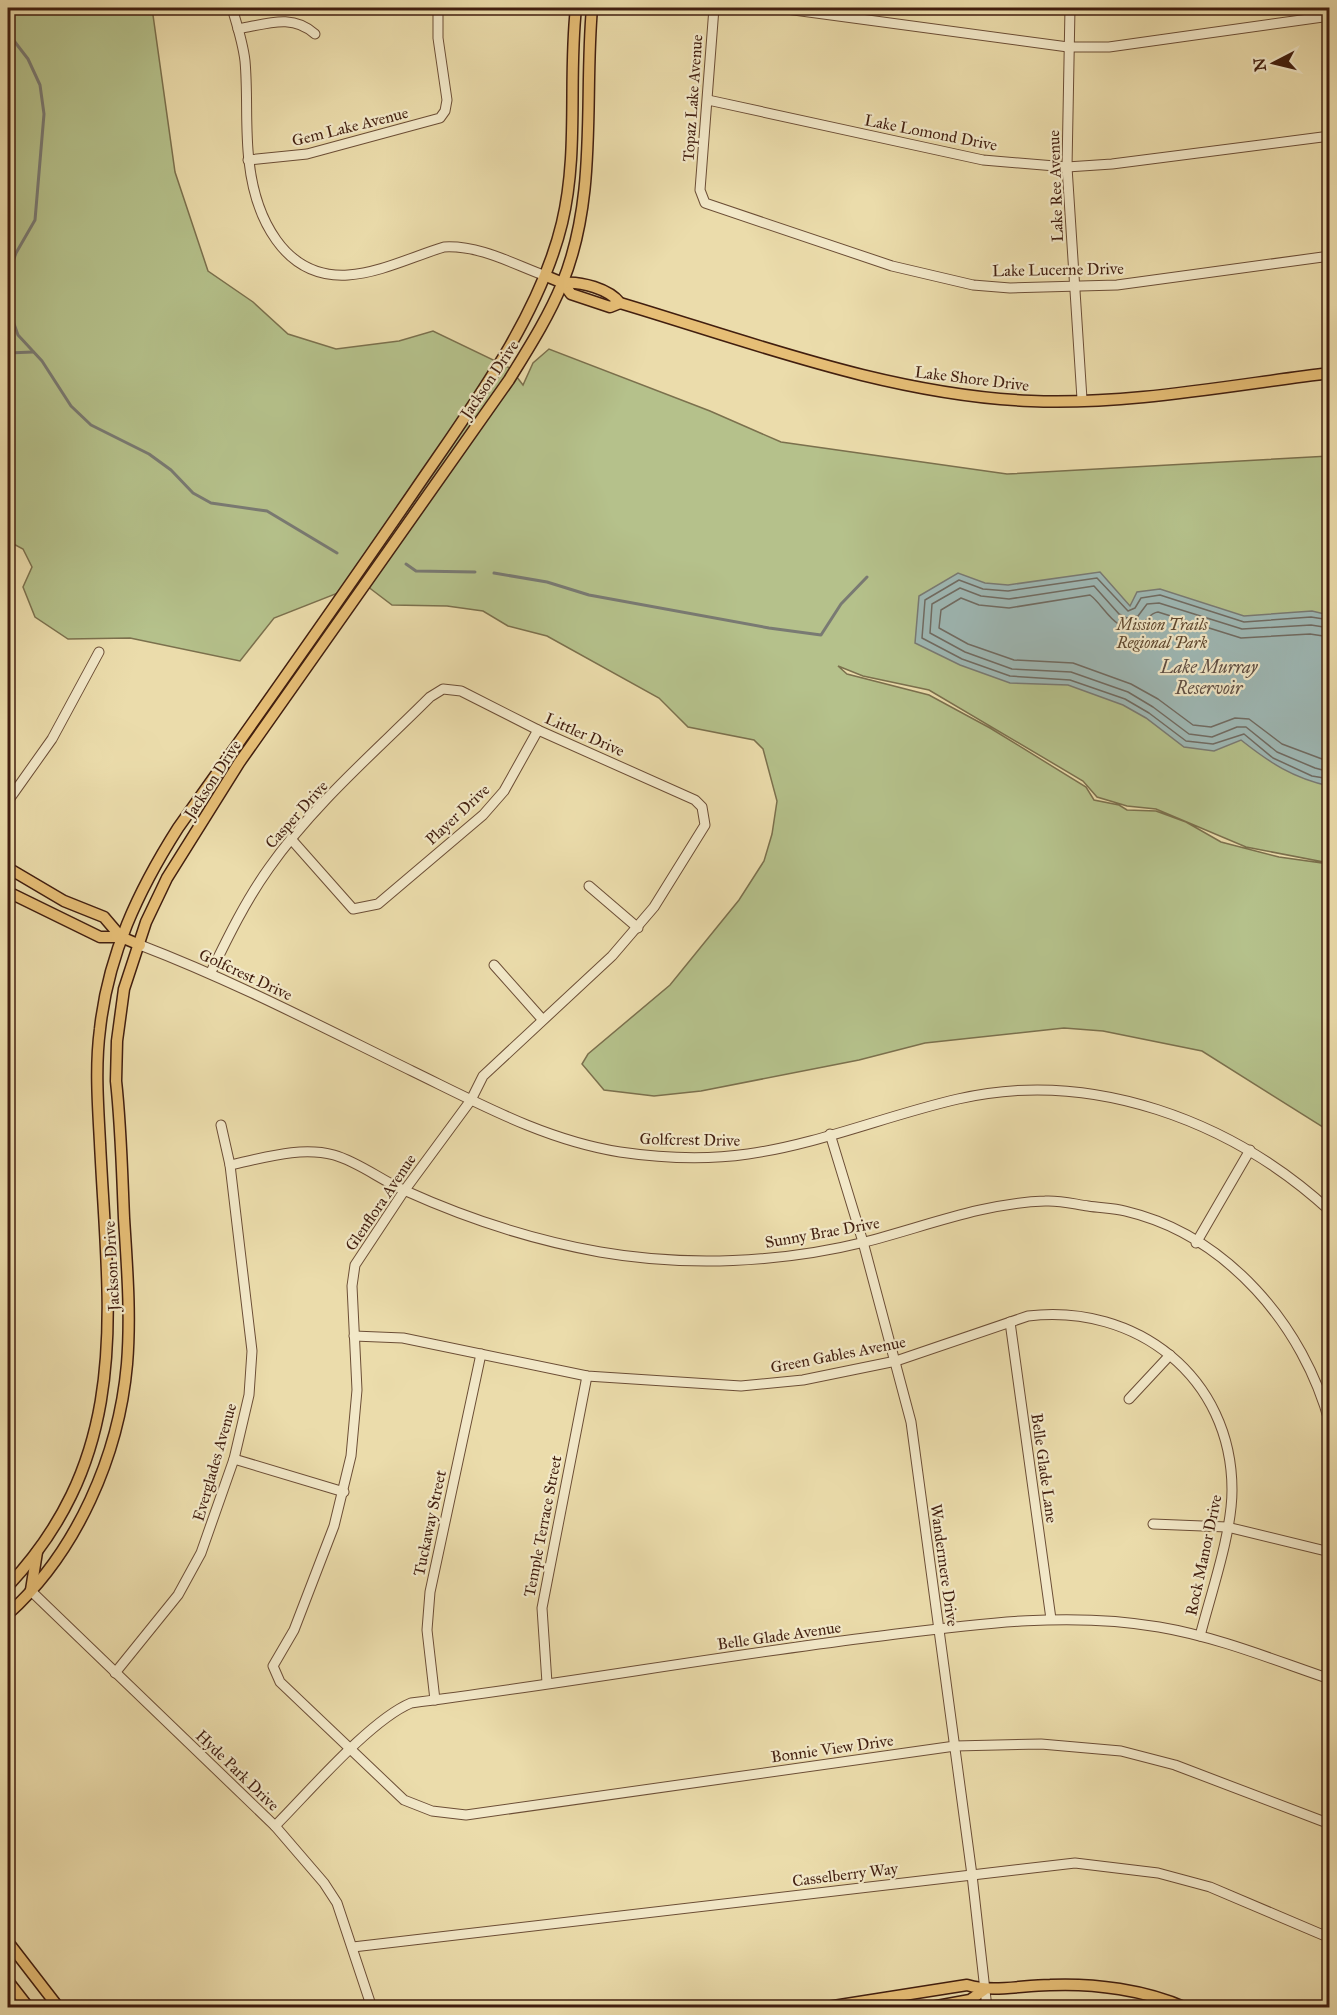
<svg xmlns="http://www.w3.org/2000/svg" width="1337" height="2015" font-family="'IM FELL Great Primer',serif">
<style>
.green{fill:#b5c18b;stroke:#7b704d;stroke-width:1.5}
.water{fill:#9eb8b5;stroke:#797a73;stroke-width:1.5}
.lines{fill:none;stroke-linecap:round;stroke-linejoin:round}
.shore{stroke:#706b62;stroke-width:1.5}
.stream{stroke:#797a73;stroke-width:3}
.minor-casing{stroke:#6c4e36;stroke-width:11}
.major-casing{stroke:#411e0f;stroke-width:13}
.minor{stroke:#f2e8c8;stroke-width:9}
.major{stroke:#e6be76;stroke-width:10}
.labels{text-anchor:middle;stroke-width:4.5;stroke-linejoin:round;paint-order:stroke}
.street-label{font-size:16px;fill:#411e0f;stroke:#f2e8c8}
.park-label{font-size:16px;font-style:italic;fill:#5e472e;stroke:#f2e8c8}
.water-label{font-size:18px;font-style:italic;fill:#5d4c41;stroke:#f2e8c8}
</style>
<rect width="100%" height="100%" fill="#ebdcab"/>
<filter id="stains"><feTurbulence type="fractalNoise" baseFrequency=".00333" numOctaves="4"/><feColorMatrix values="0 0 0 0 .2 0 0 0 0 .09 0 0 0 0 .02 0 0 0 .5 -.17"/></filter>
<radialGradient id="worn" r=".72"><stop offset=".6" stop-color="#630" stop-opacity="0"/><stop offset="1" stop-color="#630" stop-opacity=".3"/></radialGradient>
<path class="green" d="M8 8H152L175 172 208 271 253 302 288 334 336 349 399 341 433 331 510 368 523 385 533 363 549 349 710 411 781 442 1007 474 1329 456V863L1246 847 1156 809 1127 806 1097 797 1083 781 929 690 863 676 838 666 847 674 929 695 990 728 1086 787 1094 800 1119 805 1127 810 1156 811 1186 822 1221 842 1279 857 1329 864V1131L1202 1051 1103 1031 1064 1028 925 1043 859 1060 701 1091 654 1096 604 1090 582 1064 588 1054 670 985 739 900 764 861 772 834 777 801 763 749 754 740 688 727 659 698 547 636 508 626 483 611 447 606 392 605 363 583 274 618 240 661 130 638 68 639 35 617 23 587 32 567 23 549 8 541Z"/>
<path class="water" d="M1100 572 1130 606 1137 592 1160 589 1244 616 1312 611 1329 615V786C1293 778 1270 763 1241 740L1214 751 1184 747 1146 718 1123 705 1068 685 1010 683 960 665 915 643 919 596 958 573 985 583 1008 585Z"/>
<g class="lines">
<g class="shore">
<path d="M1330 620 1311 617 1244 622 1160 595 1141 598 1135 608 1128 611 1097 578 1008 591 983 589 959 580 925 600 922 638 962 659 1010 676 1070 680 1125 699 1149 713 1186 741 1213 744 1244 734 1273 758 1312 776 1330 779"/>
<path d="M1330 628 1311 625 1242 629 1159 603 1147 604 1138 616 1127 618 1119 614 1094 586 1009 599 981 596 960 588 932 604 930 633 965 652 1012 669 1071 672 1128 692 1153 707 1189 734 1212 737 1237 727H1246L1277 752 1315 768 1330 772"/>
<path d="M1330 637 1310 634 1241 638 1158 612C1149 613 1147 622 1139 625 1116 636 1105 606 1090 595L1009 608 979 605 961 598 941 610 939 628 968 644 1014 660 1073 663 1131 684 1158 699 1193 725 1211 727 1235 718 1249 719 1282 744 1330 762"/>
</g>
<g class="stream">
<path d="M8 33 28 59 40 85 44 114 35 220 16 253 9 272V310L18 335 42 361 71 406 91 425 149 454 171 470 193 493 211 503 267 511 337 553"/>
<path d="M8 353 33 352"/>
<path d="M406 564 416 571 475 572"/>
<path d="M494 573 547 582 589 595 769 628 821 635 841 604 867 577"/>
</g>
<g class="minor-casing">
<g id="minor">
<path d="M232 8C237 25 243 43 245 61 248 94 245 128 249 161 255 216 283 279 348 275 380 273 414 256 444 247 480 245 513 264 546 276"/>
<path d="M714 8 700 190 705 203 892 266 973 285 1010 288 1117 285 1330 256"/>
<path d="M779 8 1068 47H1109L1330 16"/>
<path d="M1070 8 1067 167 1082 399"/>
<path d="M238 29C267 24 292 13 315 34"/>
<path d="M708 100 983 160 1067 167 1112 164 1330 136"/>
<path d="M248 160 307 154 440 118 445 111 447 100 438 38V8"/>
<path d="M8 801 52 739 99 652"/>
<path d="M291 839 353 909 378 904 483 815 504 791 538 730"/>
<path d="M589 886 638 928"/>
<path d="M140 945C234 981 322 1027 412 1071 480 1104 545 1140 620 1152 661 1158 707 1160 748 1154 819 1144 888 1115 958 1099 1092 1068 1232 1121 1330 1211"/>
<path d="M494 965 542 1019"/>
<path d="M211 972C228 937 246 900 269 868 314 804 375 752 430 697L443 689 461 691 538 730 695 800 702 807 705 825 654 907 612 956 483 1076 471 1100 404 1191 355 1265 352 1286 357 1390 351 1456 334 1526 294 1630 273 1666 280 1682 404 1800 432 1811 466 1815 955 1746 1041 1744 1121 1751 1175 1765 1330 1824"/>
<path d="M830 1134 863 1242 911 1422 972 1875 987 2008"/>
<path d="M230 1165C264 1158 300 1146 334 1155 359 1162 382 1181 406 1191 468 1219 533 1240 600 1252 686 1267 780 1263 865 1242 924 1227 983 1203 1045 1201 1059 1200 1074 1204 1088 1206 1100 1208 1113 1208 1125 1211 1227 1235 1304 1326 1330 1424"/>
<path d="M1196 1243 1250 1150"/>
<path d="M1010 1322 1051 1619"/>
<path d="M354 1336 403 1338 587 1376 741 1386 803 1380 896 1361 1028 1316C1136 1303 1232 1377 1232 1490 1232 1533 1211 1593 1200 1636"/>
<path d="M1129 1399 1170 1355"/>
<path d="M234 1459 344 1492"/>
<path d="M1153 1524 1227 1527 1330 1552"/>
<path d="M31 1591 275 1826 324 1883 337 1903 372 2008"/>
<path d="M115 1673 178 1595 201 1553 234 1459 249 1395 252 1351 230 1165 221 1125"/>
<path d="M547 1683 542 1608 587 1376"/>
<path d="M435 1700 427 1630 430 1592 481 1354"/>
<path d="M275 1826C308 1793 370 1720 411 1703 563 1684 713 1657 865 1638 962 1626 1062 1610 1159 1627 1218 1637 1274 1660 1330 1679"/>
<path d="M353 1947 1075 1863 1158 1873 1210 1887 1330 1938"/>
</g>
</g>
<g class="major-casing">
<g id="major">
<path d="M546 276 563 283 571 294 610 307 620 303"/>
<path d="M563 283C581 281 609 289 620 303 754 343 890 395 1031 401 1130 405 1231 385 1330 373"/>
<path d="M8 868 64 901 104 917 121 937"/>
<path d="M8 892 100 937H121L140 945"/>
<path d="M8 1586C134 1452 108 1309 100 1143 98 1105 95 1067 100 1029 108 955 138 891 178 828 257 717 336 605 413 493 468 412 539 319 562 223 579 152 568 79 576 8"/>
<path d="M31 1590 37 1552"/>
<path d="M8 1614C77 1552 119 1455 127 1364 131 1315 127 1266 124 1218 122 1172 121 1126 116 1081L117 1041 124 989 146 922 167 878 239 763 509 380C528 349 548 318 562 284 598 196 584 99 592 8"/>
<path d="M8 1942 59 2008"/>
<path d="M8 1981 29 2008"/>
<path d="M821 2008 967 1985C994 1993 1022 1985 1050 1985 1094 1983 1146 1990 1186 2008"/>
<path d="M926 2008 970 2000 984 1990"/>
</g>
</g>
<use href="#minor" class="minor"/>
<use href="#major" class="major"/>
</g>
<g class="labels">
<g class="street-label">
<text transform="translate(692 98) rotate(-86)" y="6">Topaz Lake Avenue</text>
<text transform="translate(350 126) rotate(-14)" y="6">Gem Lake Avenue</text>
<text transform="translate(931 132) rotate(11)" y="6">Lake Lomond Drive</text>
<text transform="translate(1055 186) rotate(-92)" y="6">Lake Ree Avenue</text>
<text transform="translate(1058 269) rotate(-1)" y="6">Lake Lucerne Drive</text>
<text transform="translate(972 378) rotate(7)" y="6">Lake Shore Drive</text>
<text transform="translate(489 379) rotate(-56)" y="6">Jackson Drive</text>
<text transform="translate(585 734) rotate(24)" y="6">Littler Drive</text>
<text transform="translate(212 779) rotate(-57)" y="6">Jackson Drive</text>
<text transform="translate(296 814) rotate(-48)" y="6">Casper Drive</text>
<text transform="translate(457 814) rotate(-43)" y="6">Player Drive</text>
<text transform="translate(246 974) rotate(25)" y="6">Golfcrest Drive</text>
<text transform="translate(690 1139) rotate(1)" y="6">Golfcrest Drive</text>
<text transform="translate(380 1202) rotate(-56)" y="6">Glenflora Avenue</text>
<text transform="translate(822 1232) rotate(-10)" y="6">Sunny Brae Drive</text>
<text transform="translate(111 1266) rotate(-93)" y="6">Jackson Drive</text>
<text transform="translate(838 1354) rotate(-11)" y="6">Green Gables Avenue</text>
<text transform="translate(214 1462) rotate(-74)" y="6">Everglades Avenue</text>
<text transform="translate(1045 1468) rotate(82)" y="6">Belle Glade Lane</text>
<text transform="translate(429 1523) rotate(-78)" y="6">Tuckaway Street</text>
<text transform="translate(542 1526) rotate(-79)" y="6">Temple Terrace Street</text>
<text transform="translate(1203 1555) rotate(-78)" y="6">Rock Manor Drive</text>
<text transform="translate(945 1565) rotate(82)" y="6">Wandermere Drive</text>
<text transform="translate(779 1635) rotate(-8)" y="6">Belle Glade Avenue</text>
<text transform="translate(832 1748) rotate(-8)" y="6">Bonnie View Drive</text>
<text transform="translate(238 1770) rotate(44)" y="6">Hyde Park Drive</text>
<text transform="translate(845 1874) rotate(-7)" y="6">Casselberry Way</text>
</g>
<g class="park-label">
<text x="1162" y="630">Mission Trails<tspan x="1162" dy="18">Regional Park</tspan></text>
</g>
<g class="water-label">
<text x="1209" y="673">Lake Murray<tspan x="1209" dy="21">Reservoir</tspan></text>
</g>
</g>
<rect width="1337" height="2015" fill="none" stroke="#ebdcab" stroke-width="30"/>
<rect x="9" y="9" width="1319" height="1997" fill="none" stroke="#411e0f" stroke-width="3"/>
<rect x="15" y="15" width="1307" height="1985" fill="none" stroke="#411e0f" stroke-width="1.5"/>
<g transform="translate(1274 63) rotate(263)" stroke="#f2e8c8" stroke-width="4.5" paint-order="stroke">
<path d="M0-4.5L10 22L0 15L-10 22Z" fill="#411e0f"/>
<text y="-9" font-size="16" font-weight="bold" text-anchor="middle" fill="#411e0f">N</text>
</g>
<rect width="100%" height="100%" filter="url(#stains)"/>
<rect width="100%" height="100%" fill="url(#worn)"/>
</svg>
